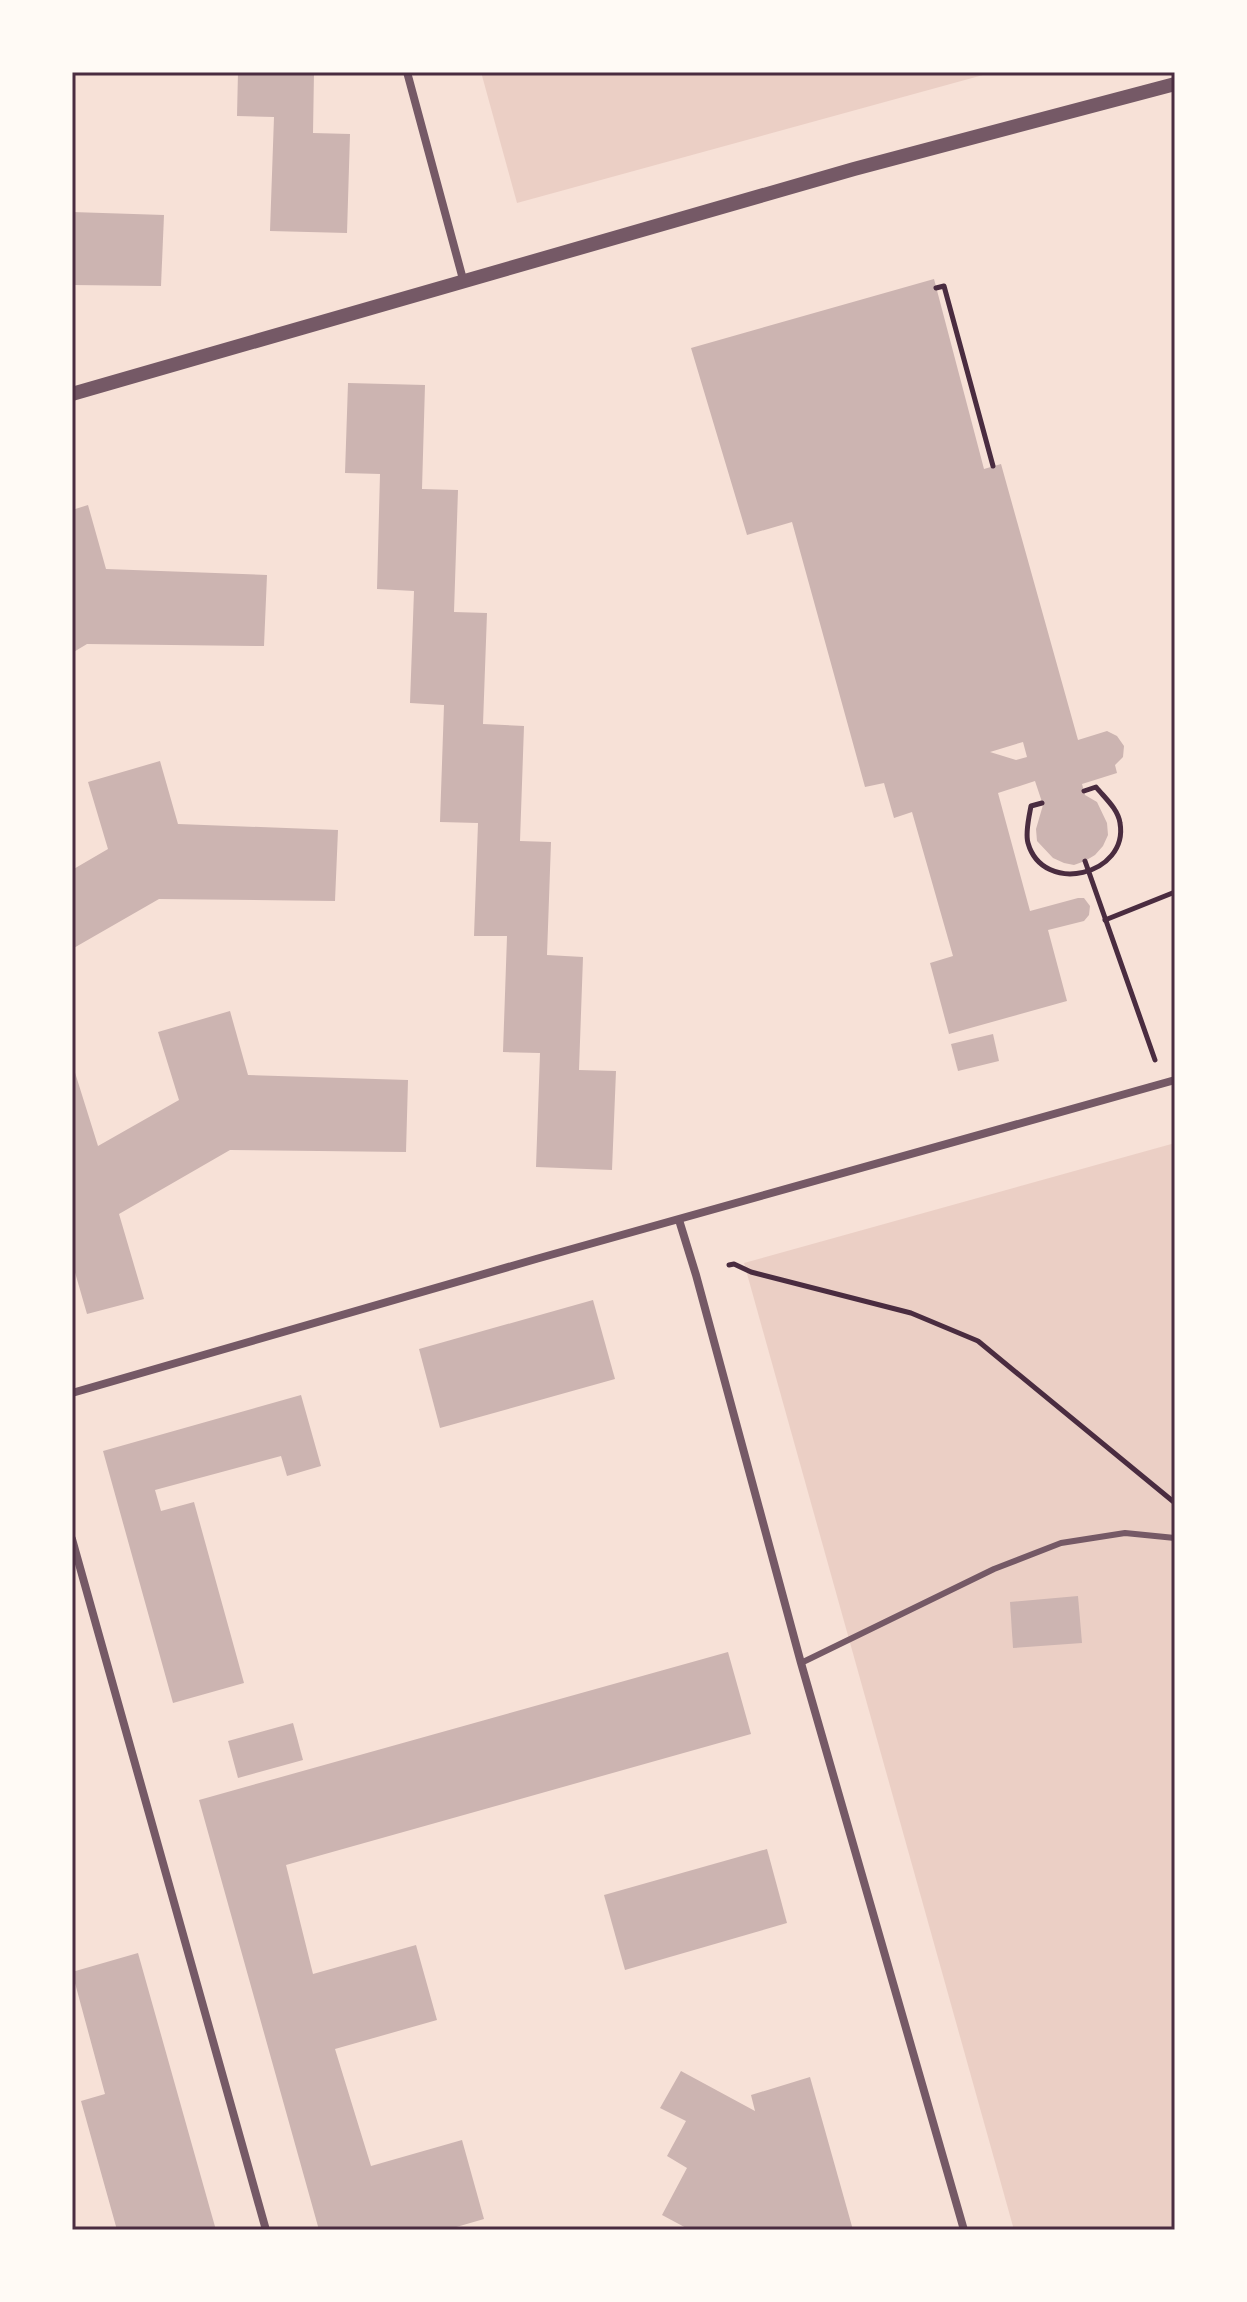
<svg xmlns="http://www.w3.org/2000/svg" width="1247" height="2302" font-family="'Fira Sans',sans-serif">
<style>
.green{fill:#ebcfc5}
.building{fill:#ccb4b1;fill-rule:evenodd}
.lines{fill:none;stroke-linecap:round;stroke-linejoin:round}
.path{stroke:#4a2c40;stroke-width:5}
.service{stroke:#755966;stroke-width:6}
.minor{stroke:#755966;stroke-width:8}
.tertiary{stroke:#755966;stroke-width:14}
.neatline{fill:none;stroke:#4a2c40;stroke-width:3}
</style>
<rect width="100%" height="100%" fill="#f7e1d7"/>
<g class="green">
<path d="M481 72H994L517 203Z"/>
<path d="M1175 1143V2230H1014L744 1263Z"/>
</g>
<g class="building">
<path d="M238 72H314L313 133 350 134 347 233 270 231 274 117 237 116Z"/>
<path d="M72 212 164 215 161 286 72 285Z"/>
<path d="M934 279 984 469 1001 464 1078 740 1107 731 1117 736 1124 746 1123 757 1115 765 1117 773 1082 784 1085 795 1097 802 1107 823 1108 835 1103 846 1095 855 1085 861 1074 865 1064 863 1053 858 1037 841 1036 829 1043 805 1035 781 998 793 1030 911 1078 898H1084L1090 906 1089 915 1084 921 1048 930 1067 1001 949 1034 930 963 953 956 912 812 894 818 884 783 865 787 792 522 747 535 691 348ZM1023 742 1027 757 1016 760 990 752Z"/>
<path d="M348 383 425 385 422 489 458 490 454 612 487 613 483 724 524 726 520 841 551 842 547 955 583 957 579 1070 616 1071 612 1170 536 1167 540 1053 503 1052 507 936H474L478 823 440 822 444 705 410 703 414 591 377 589 380 474 345 473Z"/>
<path d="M88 505 106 569 267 575 264 646 87 644 72 653V510Z"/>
<path d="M160 761 178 824 338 830 335 901 159 899 72 949V870L108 849 88 782Z"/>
<path d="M230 1011 248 1075 408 1080 406 1152 230 1150 119 1214 144 1299 87 1314 72 1262V1063L98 1146 179 1100 158 1032Z"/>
<path d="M993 1034 999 1061 958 1071 951 1044Z"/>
<path d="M593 1300 615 1379 440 1428 419 1349Z"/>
<path d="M301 1395 321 1466 287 1476 281 1456 155 1490 161 1511 194 1502 244 1683 173 1703 103 1451Z"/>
<path d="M1078 1596 1082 1643 1013 1648 1010 1602Z"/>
<path d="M728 1652 751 1734 286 1865 313 1974 416 1945 437 2020 335 2049 371 2166 462 2140 484 2219 446 2230H319L199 1800Z"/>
<path d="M293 1723 303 1760 238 1778 228 1741Z"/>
<path d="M767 1849 787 1923 625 1970 604 1895Z"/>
<path d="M138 1953 210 2209 216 2230H147L146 2227 117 2230 81 2101 105 2094 72 1972Z"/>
<path d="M681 2071 755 2111 751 2095 810 2077 853 2230H690L662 2215 687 2168 667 2156 686 2121 660 2108Z"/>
</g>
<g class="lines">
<g class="path">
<path d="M936 288 944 286 993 466"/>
<path d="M1042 803 1031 806C1029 817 1025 833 1028 843 1043 896 1129 875 1120 823 1118 809 1105 798 1096 787L1084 791"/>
<path d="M1085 861 1155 1060"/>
<path d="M1105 920 1175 892"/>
<path d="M729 1265 734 1264 751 1272 911 1313 978 1341 1175 1503"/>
</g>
<path class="service" d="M801 1663 994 1569 1061 1543 1125 1533 1175 1538"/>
<g class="minor">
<path d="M407 72 464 283"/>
<path d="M679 1220 696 1275 801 1663 964 2230"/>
<path d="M72 1393 536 1259 1175 1080"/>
<path d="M72 1539 266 2230"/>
</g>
<path class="tertiary" d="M72 394 854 169 1175 84"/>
</g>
<rect width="1247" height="2302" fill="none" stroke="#fffaf5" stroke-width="148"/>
<rect x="74" y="74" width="1099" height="2154" class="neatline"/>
</svg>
